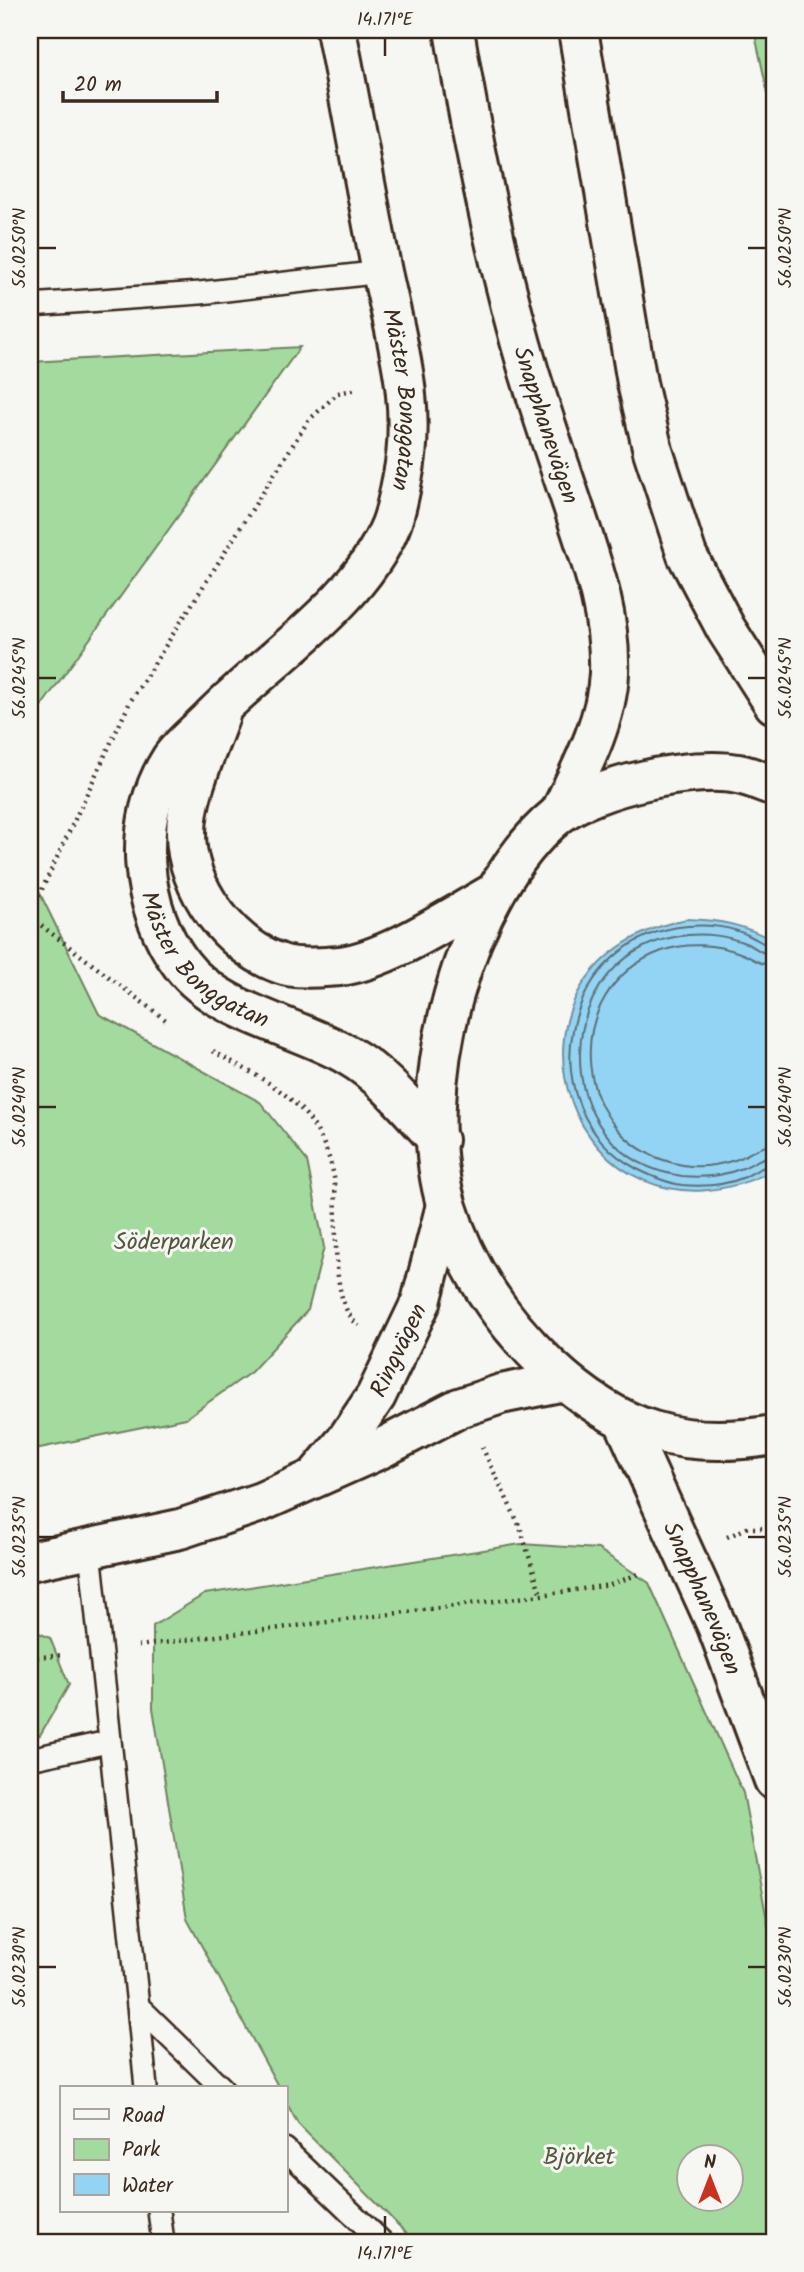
<svg xmlns="http://www.w3.org/2000/svg" width="804" height="2272" font-family="Kalam,sans-serif">
<style>
.green{fill:#a3db9f;stroke:#6f825e;stroke-width:2;fill-rule:evenodd}
.water{fill:#93d4f4;stroke:#70909e;stroke-width:2}
.lines{fill:none;stroke-linecap:round;stroke-linejoin:round}
.shore{stroke:#5e6e74;stroke-width:2}
.lane-casing{stroke:#3b2a1e;stroke-width:26}
.street-casing{stroke:#3b2a1e;stroke-width:44}
.secondary-casing{stroke:#3b2a1e;stroke-width:44}
.path{stroke:#3b2a1e;stroke-width:4.5;stroke-dasharray:2 5;stroke-linecap:butt}
.lane{stroke:#f6f6f2;stroke-width:21}
.street{stroke:#f6f6f2;stroke-width:38}
.secondary{stroke:#f6f6f2;stroke-width:38}
.ticks{fill:none;stroke:#3b2a1e;stroke-width:2.5}
.labels{text-anchor:middle;stroke-width:6;stroke-linejoin:round;paint-order:stroke}
.street-label{font-size:24px;fill:#3b2a1e;stroke:#f6f6f2}
.park-label{font-size:24px;fill:#55563e;stroke:#f6f6f2}
.neatline{fill:none;stroke:#3b2a1e;stroke-width:2.5}
.ticks-label{font-size:18px;text-anchor:middle;fill:#3b2a1e}
</style>
<rect width="100%" height="100%" fill="#f6f6f2"/>
<filter id="ink" filterUnits="userSpaceOnUse"><feTurbulence type="fractalNoise" baseFrequency=".0143" numOctaves="2"/><feDisplacementMap in="SourceGraphic" scale="14" xChannelSelector="R" yChannelSelector="G"/><feConvolveMatrix kernelMatrix="1 2 1 2 8 2 1 2 1" color-interpolation-filters="sRGB"/></filter>
<g filter="url(#ink)">
<g class="green">
<path d="M754 30H774V122Z"/>
<path d="M300 347 30 722V362Z"/>
<path d="M30 873 99 1014 260 1102 307 1161 324 1247 308 1310 251 1372 186 1418 30 1450Z"/>
<path d="M521 1544 598 1549 649 1583 743 1793 774 1957V2242H415L298 2124 285 2100V2088H279L187 1919 153 1708V1626L205 1594ZM688 2156H730V2198H688Z"/>
<path d="M30 1629 50 1638 69 1685 40 1735 30 1737Z"/>
</g>
<path class="water" d="M687 919C720 920 745 925 774 941V1170C572 1272 464 966 687 919Z"/>
<g class="lines">
<g class="shore">
<path d="M774 947C765 946 759 940 750 936 732 927 708 924 688 926 561 936 526 1109 637 1169 651 1176 667 1183 682 1185 703 1187 726 1185 745 1177 755 1172 764 1165 774 1164"/>
<path d="M774 956C763 955 756 947 745 943 728 936 706 933 688 935 547 948 543 1157 682 1176 701 1178 722 1176 740 1169 752 1165 762 1156 774 1155"/>
<path d="M774 966C761 966 752 957 740 953 716 944 686 942 662 951 555 990 571 1146 683 1165 699 1168 719 1165 735 1160 749 1155 759 1145 774 1145"/>
</g>
<g class="lane-casing">
<g id="lane">
<path d="M30 305 200 293 382 272"/>
<path d="M90 1550 138 2006 222 2088"/>
<path d="M30 1759 108 1742"/>
<path d="M138 2006 146 2088"/>
<path d="M285 2149 382 2242"/>
<path d="M159 2211 163 2242"/>
</g>
</g>
<g class="street-casing">
<g id="street">
<path id="s1" d="M336 30C352 110 366 191 382 272 397 341 418 409 402 480 399 495 396 513 390 527 358 603 271 657 214 715 201 729 182 743 171 759 131 821 139 908 182 965 218 1013 298 1026 349 1056 384 1076 410 1110 438 1140"/>
<path d="M220 715C207 752 186 794 186 833 186 889 230 946 281 964 297 970 323 967 340 966 388 960 451 917 494 893"/>
</g>
</g>
<g class="secondary-casing">
<g id="secondary">
<path id="s2" d="M454 30C473 144 496 261 529 372 544 421 561 470 577 518 594 569 611 619 609 673 607 721 580 771 560 813"/>
<path d="M578 30 637 383 653 451 687 555 726 629 774 704"/>
<path d="M774 786C763 782 750 776 738 774 693 765 596 786 559 814 463 891 411 1091 447 1207 466 1269 503 1323 550 1367 618 1431 682 1451 774 1435"/>
<path id="s3" d="M624 1421 717 1626 774 1780"/>
<path id="s4" d="M319 1473 345 1442 376 1396 421 1302 446 1205"/>
<path d="M30 1561 180 1529 261 1502 378 1450 459 1408 501 1394 565 1381"/>
</g>
</g>
<g class="path">
<path d="M30 915 130 702 308 421 338 393 358 389"/>
<path d="M30 917 167 1021"/>
<path d="M213 1051C247 1071 289 1089 312 1123 323 1139 330 1157 334 1177 340 1217 326 1300 359 1326"/>
<path d="M482 1447 520 1527 541 1595"/>
<path d="M727 1537 747 1528H774"/>
<path d="M138 1646 541 1595 610 1585 641 1573"/>
<path d="M30 1658 64 1655"/>
</g>
<use href="#lane" class="lane"/>
<use href="#street" class="street"/>
<use href="#secondary" class="secondary"/>
</g>
</g>
<path class="ticks" d="M385 38V56M38 248H56M748 248H766M38 678H56M748 678H766M38 1107H56M748 1107H766M38 1537H56M748 1537H766M38 1967H56M748 1967H766M385 2216V2234"/>
<g class="labels">
<g class="street-label">
<text dy="8" stroke="none"><textPath href="#s1" startOffset="376">Mäster Bonggatan</textPath></text>
<text dy="8" stroke="none"><textPath href="#s2" startOffset="406">Snapphanevägen</textPath></text>
<text dy="8" stroke="none"><textPath href="#s1" startOffset="1057">Mäster Bonggatan</textPath></text>
<text dy="8" stroke="none"><textPath href="#s4" startOffset="147">Ringvägen</textPath></text>
<text dy="8" stroke="none"><textPath href="#s3" startOffset="194">Snapphanevägen</textPath></text>
</g>
<g class="park-label">
<text x="174" y="1249">Söderparken</text>
<text x="579" y="2164">Björket</text>
</g>
</g>
<rect width="804" height="2272" fill="none" stroke="#f6f6f2" stroke-width="77"/>
<rect x="60" y="2086" width="228" height="126" fill="#f6f6f2" stroke="#aba49d" stroke-width="2"/>
<rect x="74" y="2109" width="35" height="10" fill="#f6f6f2" stroke="#aba49d" stroke-width="2"/>
<text x="122" y="2122" font-size="21" fill="#3b2a1e">Road</text>
<rect x="74" y="2139" width="35" height="21" fill="#a3db9f" stroke="#aba49d" stroke-width="2"/>
<text x="122" y="2156" font-size="21" fill="#3b2a1e">Park</text>
<rect x="74" y="2174" width="35" height="21" fill="#93d4f4" stroke="#aba49d" stroke-width="2"/>
<text x="122" y="2192" font-size="21" fill="#3b2a1e">Water</text>
<g transform="translate(710 2178)"><circle r="33" fill="#f6f6f2" stroke="#aba49d" stroke-width="2"/>
<path d="M0-5L12 26L0 18L-12 26Z" fill="#c8321e"/>
<text y="-10" font-size="19" font-weight="bold" text-anchor="middle" fill="#3b2a1e">N</text>
</g>
<path d="M63 91v10h154v-10" fill="none" stroke="#3b2a1e" stroke-width="3.5"/>
<text x="74" y="91" font-size="21" fill="#3b2a1e" stroke="#f6f6f2" stroke-width="5" paint-order="stroke">20 m</text>
<rect x="38" y="38" width="728" height="2196" class="neatline"/>
<g class="ticks-label">
<text x="385" y="25">14.171°E</text>
<text transform="translate(19 248) rotate(-90)" y="6">56.0250°N</text>
<text transform="translate(785 248) rotate(-90)" y="6">56.0250°N</text>
<text transform="translate(19 678) rotate(-90)" y="6">56.0245°N</text>
<text transform="translate(785 678) rotate(-90)" y="6">56.0245°N</text>
<text transform="translate(19 1107) rotate(-90)" y="6">56.0240°N</text>
<text transform="translate(785 1107) rotate(-90)" y="6">56.0240°N</text>
<text transform="translate(19 1537) rotate(-90)" y="6">56.0235°N</text>
<text transform="translate(785 1537) rotate(-90)" y="6">56.0235°N</text>
<text transform="translate(19 1967) rotate(-90)" y="6">56.0230°N</text>
<text transform="translate(785 1967) rotate(-90)" y="6">56.0230°N</text>
<text x="385" y="2259">14.171°E</text>
</g>
</svg>
